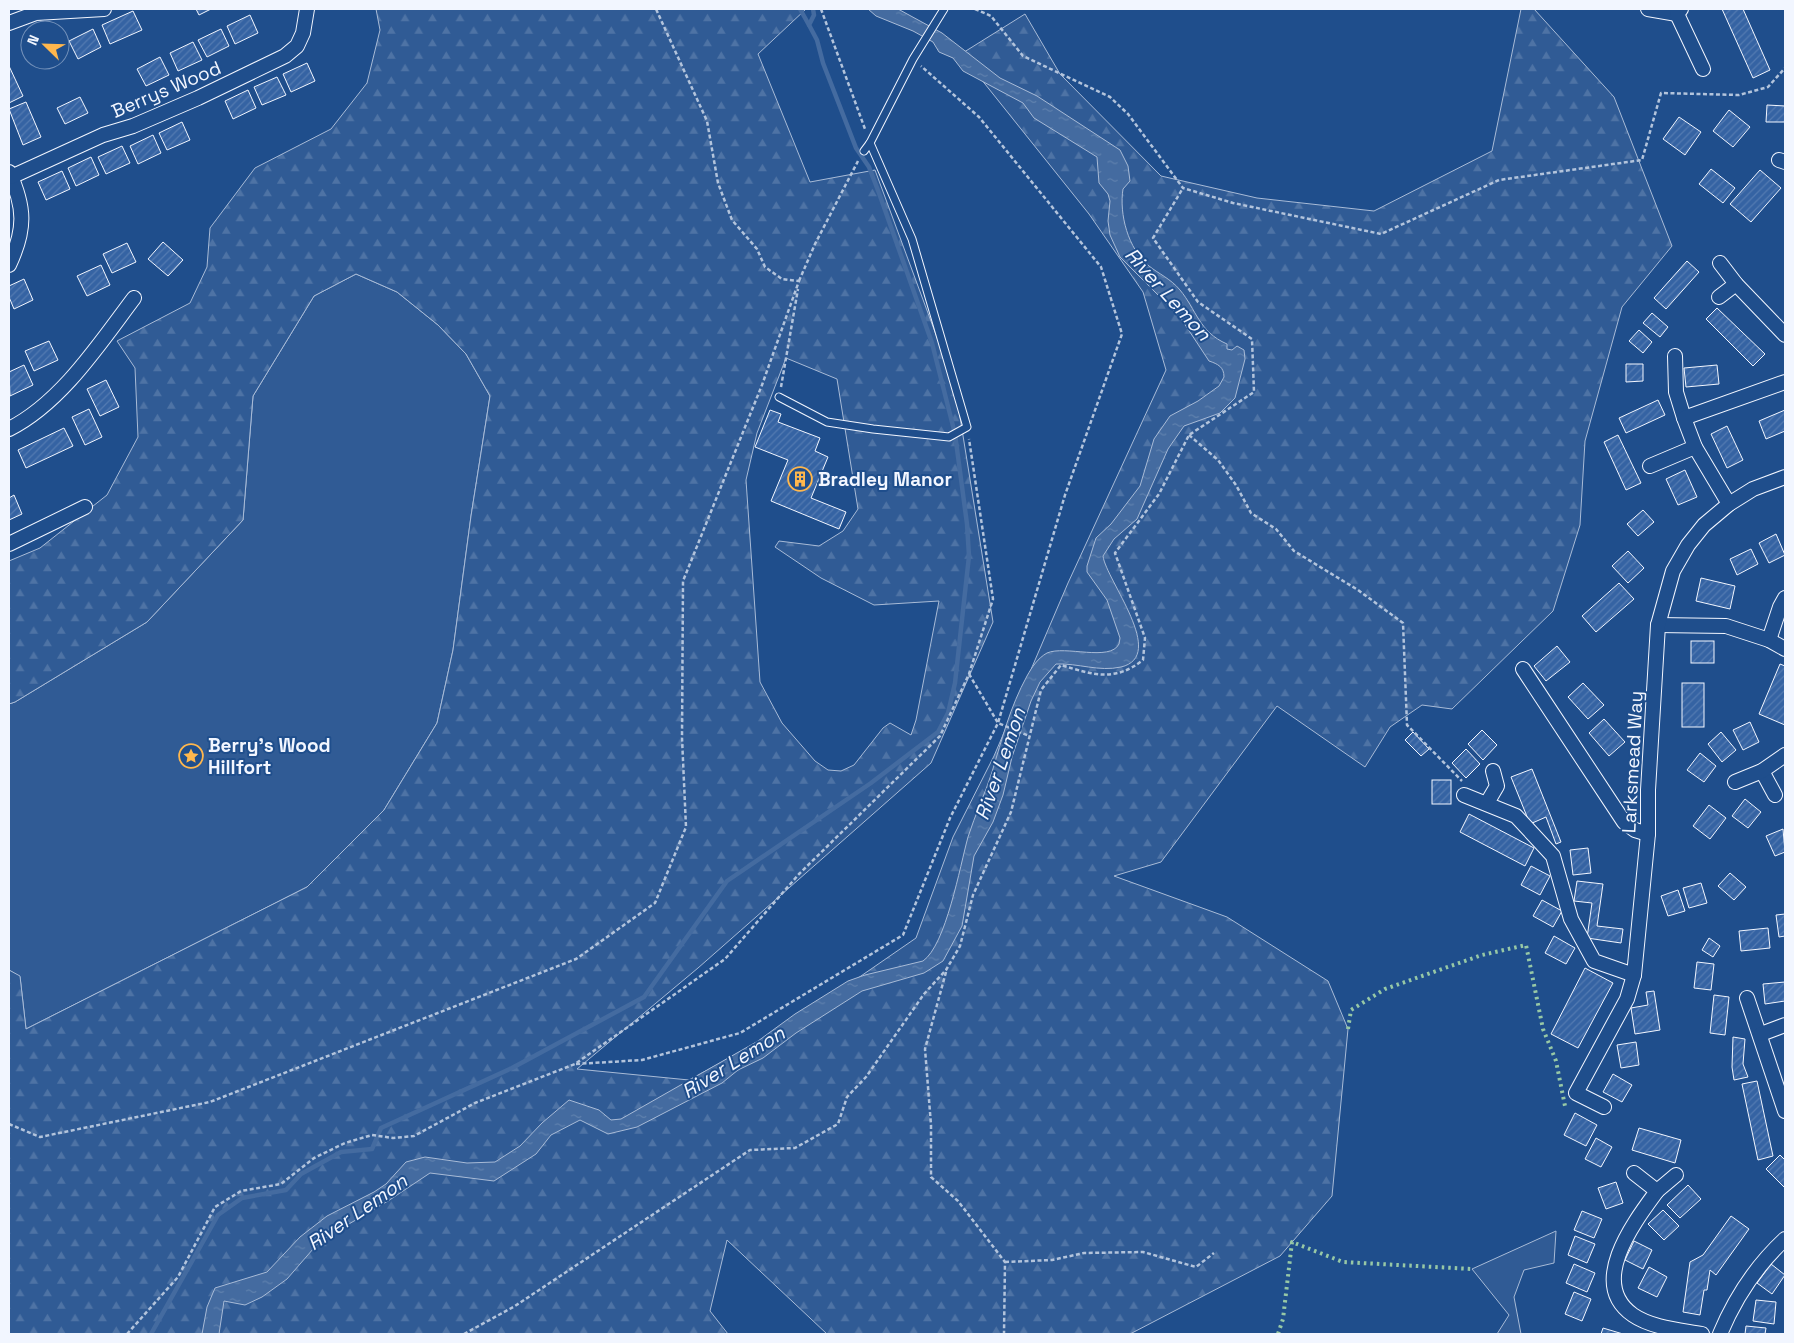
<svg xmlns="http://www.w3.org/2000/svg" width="1794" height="1343" font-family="'Space Grotesk',sans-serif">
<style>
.built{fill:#305b95;stroke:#a8bbd7}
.forest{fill:url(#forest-firs);stroke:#a8bbd7;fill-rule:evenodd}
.water{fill:url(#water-ripples);stroke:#a8bbd7}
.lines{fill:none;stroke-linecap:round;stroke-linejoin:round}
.stream{stroke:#446ba0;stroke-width:4.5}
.building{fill:url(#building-hatch);stroke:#f2f6ff}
.service-casing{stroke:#f2f6ff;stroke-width:9}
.minor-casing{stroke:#f2f6ff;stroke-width:16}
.path{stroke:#b3c4dc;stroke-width:2.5;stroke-dasharray:4 2.5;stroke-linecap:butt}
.service{stroke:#1f4e8c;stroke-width:7}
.minor{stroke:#1f4e8c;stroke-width:14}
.hedge{stroke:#97c8a6;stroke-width:4;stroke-dasharray:2.5 4;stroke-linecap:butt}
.labels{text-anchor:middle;stroke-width:4;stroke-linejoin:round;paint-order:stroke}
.street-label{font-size:19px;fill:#f2f6ff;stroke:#1f4e8c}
.poi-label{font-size:19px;font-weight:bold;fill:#f2f6ff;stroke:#1f4e8c;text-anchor:start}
.water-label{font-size:20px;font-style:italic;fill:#f2f6ff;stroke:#1f4e8c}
</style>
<defs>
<pattern id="forest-firs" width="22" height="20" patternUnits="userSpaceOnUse" patternTransform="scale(1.25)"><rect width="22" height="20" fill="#305b95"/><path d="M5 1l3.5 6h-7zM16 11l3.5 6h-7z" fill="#4e73a5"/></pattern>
<pattern id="water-ripples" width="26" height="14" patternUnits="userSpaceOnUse" patternTransform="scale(1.25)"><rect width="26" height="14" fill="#446ba0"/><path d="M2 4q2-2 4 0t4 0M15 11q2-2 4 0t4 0" fill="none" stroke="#5f81ae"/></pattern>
<pattern id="building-hatch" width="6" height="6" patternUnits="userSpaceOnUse" patternTransform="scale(1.25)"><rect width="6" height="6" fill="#3563a3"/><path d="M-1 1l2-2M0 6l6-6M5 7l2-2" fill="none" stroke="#537ab1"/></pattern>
</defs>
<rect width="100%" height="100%" fill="#1f4e8c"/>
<g class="built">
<path d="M356 274 397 292 438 325 466 354 490 396 471 516 453 650 437 723 384 810 307 887 26 1029 20 977 9 970V704L15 702 147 622 243 520 253 396 314 296Z"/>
<path d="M1556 1231 1554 1263 1524 1270 1514 1297 1521 1334H1497L1509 1315 1472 1269Z"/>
</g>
<path class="forest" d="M376 9H806L758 54 810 182 875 170 955 386 993 622 931 763 698 968 577 1069 689 1080 790 1025 916 938 953 837 994 756 1068 583 1166 370 1143 292 1089 214 961 54 1025 14 1060 74 1161 176 1257 198 1374 211 1492 151 1521 9H1534L1614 97 1672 246 1622 307 1585 441 1580 525 1553 611 1452 709 1422 705 1390 727 1365 767 1277 706 1161 862 1114 876 1227 917 1328 981 1348 1029 1332 1196 1280 1256 1130 1334H827L727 1240 710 1311 728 1334H9V970L20 976 26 1029 307 887 384 810 437 723 453 650 471 516 490 396 466 354 438 325 397 292 356 274 314 296 253 396 243 520 147 622 15 702 9 704V561L40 548 107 495 138 437 135 368 117 341 190 303 207 267 210 228 255 168 331 129 367 83 380 30ZM786 358 837 379 858 509 843 531 819 546 779 541 775 547 821 578 874 605 939 601 916 720 911 735 890 723 883 728 854 765 841 771 828 770 815 761 782 723 760 682 746 480 757 433Z"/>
<path class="water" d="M868 9H898L942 33 1000 78 1037 96 1120 150 1128 166 1130 181 1123 189C1119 214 1128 249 1149 266 1159 274 1171 279 1180 290 1196 309 1199 332 1227 344V349L1232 350 1237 346 1244 350 1245 359 1235 398 1220 413 1184 426 1168 449 1137 519 1114 539 1103 556C1106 580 1168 656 1121 667 1099 672 1078 663 1056 664L1040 682 1031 701 1012 757 1003 795 993 822 974 856 962 926 943 961 924 973 862 991 796 1033 763 1058 738 1070 722 1083 637 1127 608 1134 580 1120 551 1135 536 1154 494 1181 430 1173 388 1201 320 1241 287 1279 262 1297 245 1305 224 1301 219 1334H202L207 1307 215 1288 267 1272 300 1237 327 1216 374 1192 386 1184 406 1162 425 1157 467 1163 495 1162 520 1146 542 1123 569 1100 599 1110 611 1120 621 1119 758 1041 795 1014 848 981 865 975 923 961C946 945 960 866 968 837 975 815 985 794 992 772 1002 739 1010 707 1027 676 1032 667 1038 658 1047 653 1065 645 1110 662 1119 644L1120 638 1107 600 1087 572V566L1096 538 1111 524 1140 486 1154 439 1170 416 1198 401 1219 386 1224 377C1224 367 1218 364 1209 361L1180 317 1120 257 1110 235 1108 221 1110 201 1108 194 1099 183 1097 157 1034 118 1023 103 963 71 953 58 939 52 933 42 913 31 876 16Z"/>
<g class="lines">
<g class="stream">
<path d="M800 9 809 25"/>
<path d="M151 1334 218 1215 242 1198 286 1190 301 1174 341 1152 372 1149 381 1128 512 1068 644 997 727 881 871 783 938 732 948 713 955 683 969 556 967 524 955 434 932 343 879 193 869 167 856 148 823 63 817 40 809 25 814 15 813 9"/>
</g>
</g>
<g class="building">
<path d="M196 9H211L199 15Z"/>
<path d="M1722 9H1743L1770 70 1753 78Z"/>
<path d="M133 11 142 30 110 44 102 25Z"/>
<path d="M250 15 258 33 235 44 227 26Z"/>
<path d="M93 29 101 47 78 59 69 41Z"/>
<path d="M221 29 229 46 207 57 198 40Z"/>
<path d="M193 42 202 60 178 71 170 53Z"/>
<path d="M160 57 169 75 146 86 137 69Z"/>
<path d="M307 63 315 81 291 92 283 74Z"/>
<path d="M9 66 23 96 9 103Z"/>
<path d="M277 77 286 95 262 105 254 87Z"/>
<path d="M248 90 256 108 233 119 225 101Z"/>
<path d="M80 97 88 113 65 124 57 108Z"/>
<path d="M26 102 41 137 23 145 9 109Z"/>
<path d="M1767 105 1785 106V122H1766Z"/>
<path d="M1729 110 1750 127 1733 147 1713 131Z"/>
<path d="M1679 117 1701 132 1685 155 1663 139Z"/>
<path d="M182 122 190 140 167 150 159 133Z"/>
<path d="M153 135 161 153 138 164 130 146Z"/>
<path d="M122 146 130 163 106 174 98 157Z"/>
<path d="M91 157 99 175 76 186 68 168Z"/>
<path d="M1711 169 1735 188 1723 203 1699 184Z"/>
<path d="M1760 170 1781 188 1751 222 1730 204Z"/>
<path d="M62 171 70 189 46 200 38 182Z"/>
<path d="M163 242 183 260 168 276 148 259Z"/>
<path d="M127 243 136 262 112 273 103 254Z"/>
<path d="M1687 261 1699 272 1666 309 1654 298Z"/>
<path d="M101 265 110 285 87 296 77 276Z"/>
<path d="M24 279 33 300 14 309 9 297V286Z"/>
<path d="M1717 308 1765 354 1753 366 1706 319Z"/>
<path d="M1652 313 1668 327 1660 337 1643 323Z"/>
<path d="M1639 330 1652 342 1643 353 1629 341Z"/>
<path d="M49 341 58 360 34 371 25 351Z"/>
<path d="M1626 364H1643V381L1626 382Z"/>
<path d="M24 365 33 385 10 396 9 372Z"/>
<path d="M1717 365 1719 384 1686 387 1684 368Z"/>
<path d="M106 380 119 407 100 416 87 389Z"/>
<path d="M1658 400 1665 415 1626 433 1619 418Z"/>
<path d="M89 409 102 437 85 445 72 417Z"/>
<path d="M770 410 781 414 778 422 820 438 815 451 828 457 811 498 846 512 839 529 771 501 788 460 755 447Z"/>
<path d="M1785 410V431L1766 439 1759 421Z"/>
<path d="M1727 426 1743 460 1727 468 1711 434Z"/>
<path d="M64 428 73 446 26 468 18 450Z"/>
<path d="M1618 435 1641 483 1626 490 1604 442Z"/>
<path d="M1685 470 1697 497 1678 505 1666 479Z"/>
<path d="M14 495 22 514 9 520V498Z"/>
<path d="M1643 510 1654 522 1638 536 1627 524Z"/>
<path d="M1776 534 1785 555 1769 563 1759 543Z"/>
<path d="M1751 549 1758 564 1737 575 1730 559Z"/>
<path d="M1628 551 1644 568 1628 583 1612 566Z"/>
<path d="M1701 578 1735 586 1730 609 1696 601Z"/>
<path d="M1619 583 1634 599 1596 632 1582 616Z"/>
<rect x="1691" y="641" width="23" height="22"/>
<path d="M1557 646 1570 662 1546 681 1534 666Z"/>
<path d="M1780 664 1785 666V725L1759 714Z"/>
<path d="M1583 683 1604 705 1588 719 1568 697Z"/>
<rect x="1682" y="683" width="22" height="44"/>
<path d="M1604 719 1625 742 1609 756 1589 733Z"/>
<path d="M1750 722 1759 742 1743 750 1733 730Z"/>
<path d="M1482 730 1497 745 1483 760 1468 744Z"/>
<path d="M1413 732 1429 749 1421 756 1405 740Z"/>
<path d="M1721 732 1736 750 1722 762 1708 744Z"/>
<path d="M1466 749 1480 764 1466 778 1452 763Z"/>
<path d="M1700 753 1716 766 1704 782 1687 770Z"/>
<path d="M1532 769 1561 842 1556 844 1546 817 1530 824 1511 777Z"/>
<rect x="1432" y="780" width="19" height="24"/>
<path d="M1745 799 1761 812 1748 828 1732 816Z"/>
<path d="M1709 805 1726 818 1710 839 1693 826Z"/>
<path d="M1469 814 1534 848 1525 866 1460 832Z"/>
<path d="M1783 829 1785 852 1775 856 1766 836Z"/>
<path d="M1588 848 1591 873 1573 875 1570 850Z"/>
<path d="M1531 866 1550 876 1540 895 1521 885Z"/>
<path d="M1730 873 1746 887 1734 900 1718 886Z"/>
<path d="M1577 881 1603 884 1597 926 1623 929 1621 943 1587 938 1592 903 1574 901Z"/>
<path d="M1701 883 1707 903 1689 908 1683 888Z"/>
<path d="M1678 890 1685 911 1668 916 1661 896Z"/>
<path d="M1542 900 1562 911 1553 927 1533 916Z"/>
<path d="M1785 914V936L1779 937 1776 915Z"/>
<path d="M1768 928 1770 948 1741 951 1739 931Z"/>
<path d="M1554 936 1575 948 1566 964 1545 953Z"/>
<path d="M1709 938 1720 946 1713 957 1702 950Z"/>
<path d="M1697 962 1714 964 1711 990 1694 988Z"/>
<path d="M1585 968 1613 983 1578 1048 1551 1034Z"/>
<path d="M1785 982V1001L1765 1004 1763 984Z"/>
<path d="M1654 991 1660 1030 1635 1034 1631 1008 1648 1005 1646 992Z"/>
<path d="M1714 995 1729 997 1725 1035 1710 1033Z"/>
<path d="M1733 1037 1745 1039 1743 1064 1748 1077 1734 1080 1732 1067Z"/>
<path d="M1636 1042 1639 1065 1621 1068 1617 1045Z"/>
<path d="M1613 1074 1632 1085 1622 1102 1603 1092Z"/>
<path d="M1757 1081 1773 1156 1758 1160 1742 1084Z"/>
<path d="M1575 1113 1597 1125 1586 1146 1564 1135Z"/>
<path d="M1639 1128 1681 1140 1675 1163 1632 1150Z"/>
<path d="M1596 1138 1612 1147 1601 1167 1585 1159Z"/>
<path d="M1780 1155 1785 1160V1188L1766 1169Z"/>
<path d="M1616 1182 1623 1203 1606 1209 1598 1188Z"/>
<path d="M1688 1185 1701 1199 1680 1218 1667 1205Z"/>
<path d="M1663 1210 1679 1226 1664 1240 1648 1224Z"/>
<path d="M1582 1211 1602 1219 1594 1238 1574 1230Z"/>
<path d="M1731 1216 1749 1229 1716 1275 1710 1270 1707 1290H1704L1700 1315 1683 1312 1690 1262 1703 1255Z"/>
<path d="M1575 1236 1595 1244 1587 1263 1568 1255Z"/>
<path d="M1634 1241 1652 1250 1643 1269 1625 1260Z"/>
<path d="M1574 1264 1595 1273 1587 1292 1566 1283Z"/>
<path d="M1771 1264 1785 1275 1772 1294 1757 1283Z"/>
<path d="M1649 1267 1667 1277 1657 1297 1638 1288Z"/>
<path d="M1574 1292 1591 1299 1582 1321 1565 1314Z"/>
<path d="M1756 1300 1776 1302 1774 1324 1753 1321Z"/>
<path d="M1746 1326 1766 1328 1765 1334H1745Z"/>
<path d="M1603 1328 1623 1334H1601Z"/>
</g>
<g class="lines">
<g class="service-casing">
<g id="service">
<path d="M864 151 870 143 913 59 944 9"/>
<path d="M779 397 827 422 873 429 949 437 967 427 912 239 870 143"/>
</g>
</g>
<g class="minor-casing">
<g id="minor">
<path d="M1648 9 1677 14 1681 9"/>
<path d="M1677 14 1703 69"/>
<path d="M9 23 36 13 104 9"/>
<path d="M1779 160 1785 162"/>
<path d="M9 172C25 207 26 229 9 265"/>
<path d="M11 177 103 135 133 126 198 98 285 56 297 46 303 33 307 9"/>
<path d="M1720 263 1736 284 1785 335"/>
<path d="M1719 297 1736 284"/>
<path d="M1675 356 1676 392 1684 418"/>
<path d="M9 429C61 403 100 343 134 298"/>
<path d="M1650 466 1695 447"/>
<path d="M1729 504 1695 447 1684 418 1785 382"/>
<path d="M9 544 85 507"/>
<path d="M1658 625 1726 626 1769 640 1785 649"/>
<path d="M1769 640 1780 607 1785 598"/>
<path d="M1523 669 1624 822 1635 830 1648 834"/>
<path d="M1762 771 1775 795"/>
<path d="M1735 782 1762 771 1785 755"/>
<path d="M1464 795 1516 816 1553 856 1571 919 1594 961 1634 975"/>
<path d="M1487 803 1497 786 1493 771"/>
<path d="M1747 998 1785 1111"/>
<path d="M1761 1034 1785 1025"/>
<path d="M1604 1107 1576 1093 1627 999 1634 975 1648 834V790L1658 625 1673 571 1688 545 1704 525 1729 504 1753 489 1785 477"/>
<path d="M1634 1173 1657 1191C1635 1221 1587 1283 1633 1315 1652 1328 1680 1330 1702 1334"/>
<path d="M1657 1191 1676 1175"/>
<path d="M1720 1334C1735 1298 1757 1265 1785 1239"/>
</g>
</g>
<g class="path">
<path d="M821 9 865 129"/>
<path d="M975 9 991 16 1023 56 1110 97 1128 114 1183 188 1233 203 1381 234 1499 180 1642 160 1661 93 1739 95 1768 87 1785 68"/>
<path d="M799 281 815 244 858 161"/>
<path d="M781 387 798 289"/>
<path d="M1189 435 1218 460 1236 485 1251 513 1276 529 1294 551 1358 590 1403 623 1407 725 1462 781"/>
<path d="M969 674 998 723 1029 736"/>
<path d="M946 972 925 1049 931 1125V1177L958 1201 1005 1262 1004 1334"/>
<path d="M576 1064 642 1060 740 1033 903 935 950 818 998 723 1065 495 1122 334 1101 267 979 117 921 66"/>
<path d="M9 1124 40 1137 210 1102 576 959 655 903 686 827 682 738 683 581 762 385 799 281 782 279 765 267 757 249 732 220 718 183 707 121 656 9"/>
<path d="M1005 1262 1052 1260 1084 1253 1143 1252 1196 1267 1214 1253"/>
<path d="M127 1334 178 1277 215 1207 241 1191 281 1184 314 1158 345 1143 372 1135 393 1138 414 1136 475 1103 575 1064 725 959 799 874 940 736 969 674 993 599 969 439"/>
<path d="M464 1334 515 1306 750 1150 795 1148 838 1124 847 1097 866 1077 924 994 946 970 960 946 973 895 1011 812 1041 690 1061 665C1093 675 1115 682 1143 660L1145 638 1115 553 1159 494 1189 435 1254 392 1252 339 1198 302 1153 238 1183 188"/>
</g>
<use href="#service" class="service"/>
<use href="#minor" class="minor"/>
<g class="hedge">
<path d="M1348 1029 1351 1010 1385 989 1482 955 1526 945 1543 1029 1556 1061 1565 1106"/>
<path d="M1278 1334 1283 1319 1292 1242 1343 1262 1472 1269"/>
</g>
</g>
<defs>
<g id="building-ring" transform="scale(1.25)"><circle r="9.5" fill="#1f4e8c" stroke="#ffb74d" stroke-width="1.5"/><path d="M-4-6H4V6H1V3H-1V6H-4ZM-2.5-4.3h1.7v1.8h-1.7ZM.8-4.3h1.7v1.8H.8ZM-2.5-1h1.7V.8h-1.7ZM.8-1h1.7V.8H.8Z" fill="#ffb74d"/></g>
<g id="sight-ring" transform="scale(1.25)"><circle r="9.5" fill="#1f4e8c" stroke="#ffb74d" stroke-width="1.5"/><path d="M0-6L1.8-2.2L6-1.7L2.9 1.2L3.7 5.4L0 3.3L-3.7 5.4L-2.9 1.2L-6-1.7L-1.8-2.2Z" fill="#ffb74d"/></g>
</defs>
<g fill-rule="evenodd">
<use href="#building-ring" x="800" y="479"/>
<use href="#sight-ring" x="191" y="756"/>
</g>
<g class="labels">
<g class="street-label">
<text transform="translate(166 89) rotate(-23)" y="7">Berrys Wood</text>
<text transform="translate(1632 762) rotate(-87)" y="7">Larksmead Way</text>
</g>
<g class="poi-label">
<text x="818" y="486">Bradley Manor</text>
<text x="208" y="752">Berry's Wood<tspan x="208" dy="22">Hillfort</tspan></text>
</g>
<g class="water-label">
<text transform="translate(1168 294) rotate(48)" y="7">River Lemon</text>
<text transform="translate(1000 764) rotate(-71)" y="7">River Lemon</text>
<text transform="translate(733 1062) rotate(-32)" y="7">River Lemon</text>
<text transform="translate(357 1212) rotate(-35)" y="7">River Lemon</text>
</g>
</g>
<rect width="1794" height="1343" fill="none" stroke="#f2f6ff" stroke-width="20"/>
<g transform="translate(45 45) rotate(293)"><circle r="24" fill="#1f4e8c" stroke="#7391ba"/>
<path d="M0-4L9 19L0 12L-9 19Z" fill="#ffb74d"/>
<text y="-8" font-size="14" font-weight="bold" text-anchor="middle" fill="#f2f6ff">N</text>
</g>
</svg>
